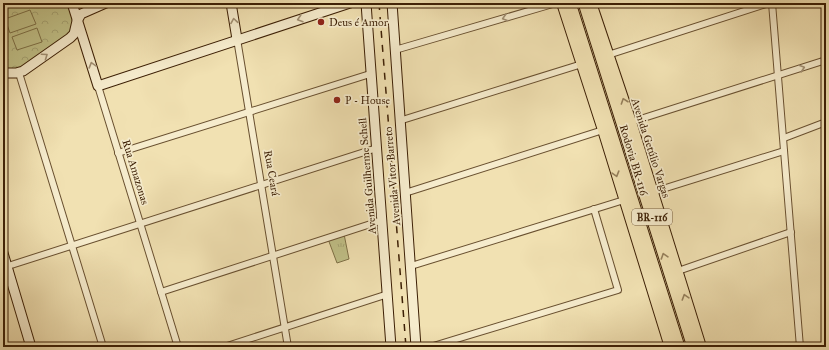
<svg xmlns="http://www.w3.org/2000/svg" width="829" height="350" font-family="'IM FELL Great Primer',serif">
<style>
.grass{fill:url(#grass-tufts);stroke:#7e7046}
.park{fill:url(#park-crowns);stroke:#7e7046}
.garden{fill:#c1c188;stroke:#7e7046}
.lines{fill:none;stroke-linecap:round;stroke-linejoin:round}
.street-casing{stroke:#695030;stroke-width:8}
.secondary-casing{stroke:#3c1f05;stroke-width:11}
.primary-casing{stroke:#3c1f05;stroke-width:12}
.highway-casing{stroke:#3c1f05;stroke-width:13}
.street{stroke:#f6eccd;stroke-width:6}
.secondary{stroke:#f6eccd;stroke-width:9}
.primary{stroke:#f1e1b2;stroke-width:10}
.highway{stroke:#f1e1b2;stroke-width:11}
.rail{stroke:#3c1f05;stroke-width:1.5;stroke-dasharray:7 7;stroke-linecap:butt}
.oneway{stroke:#a29073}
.oneway2{stroke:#96805c}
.poi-dot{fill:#8f2418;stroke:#f6eccd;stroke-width:1.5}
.labels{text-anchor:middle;stroke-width:3.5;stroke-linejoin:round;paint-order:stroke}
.shield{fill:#f6eccd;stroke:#745c41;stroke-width:1}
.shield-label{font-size:10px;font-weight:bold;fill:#3c1f05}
.poi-label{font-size:11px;fill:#3c1f05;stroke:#f6eccd;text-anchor:start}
.street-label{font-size:11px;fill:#3c1f05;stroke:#f6eccd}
</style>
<defs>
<pattern id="grass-tufts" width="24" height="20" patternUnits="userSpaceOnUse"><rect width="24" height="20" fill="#c1c188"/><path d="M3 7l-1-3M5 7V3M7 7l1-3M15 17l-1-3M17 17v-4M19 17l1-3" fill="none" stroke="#a7a574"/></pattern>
<pattern id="park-crowns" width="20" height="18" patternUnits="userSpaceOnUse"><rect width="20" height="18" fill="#c1c188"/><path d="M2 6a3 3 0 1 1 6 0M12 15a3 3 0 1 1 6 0" fill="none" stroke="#a7a574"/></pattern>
</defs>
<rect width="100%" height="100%" fill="#f1e1b2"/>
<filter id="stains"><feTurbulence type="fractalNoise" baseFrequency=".005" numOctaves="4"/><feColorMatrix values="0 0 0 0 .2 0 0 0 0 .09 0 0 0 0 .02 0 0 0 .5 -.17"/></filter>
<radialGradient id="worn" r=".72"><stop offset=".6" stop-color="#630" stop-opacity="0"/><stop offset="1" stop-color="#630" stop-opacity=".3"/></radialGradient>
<path class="grass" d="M344 234 349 259 337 263 328 239Z"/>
<path class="park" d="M3 3H65L68 5 73 19 71 34 18 70 3 71Z"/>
<g class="garden">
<path d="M30 10 36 24 10 33 5 19Z"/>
<path d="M37 28 42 42 17 50 12 37Z"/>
</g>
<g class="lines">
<g class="street-casing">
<g id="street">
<path d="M772 3 800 347"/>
<path d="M237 39 288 347"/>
<path d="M395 50 556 3"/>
<path d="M608 55 769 3"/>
<path d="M19 73 103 347"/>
<path d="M98 86 178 347"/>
<path d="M399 121 582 64"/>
<path d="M631 122 826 60"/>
<path d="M784 138 826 122"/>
<path d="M118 153 370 74"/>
<path d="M653 192 784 151"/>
<path d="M405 193 603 130"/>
<path d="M411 266 624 200"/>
<path d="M5 267 377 148"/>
<path d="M678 271 791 232"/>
<path d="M161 292 383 220"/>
<path d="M224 347 388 294"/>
<path d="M430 347 618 290 594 209"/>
</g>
</g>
<g class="secondary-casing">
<g id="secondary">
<path d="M72 3 98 86 350 3"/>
<path d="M231 3 237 39"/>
<path d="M366 3 391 347"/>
<path d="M392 3 416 347"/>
<path d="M3 73H16L23 71 70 38 74 34 77 21 81 14 106 3"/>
<path d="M3 253 31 347"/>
</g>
</g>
<g class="primary-casing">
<g id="primary">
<path d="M562 3 603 130 670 347"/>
<path d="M591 3 631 122 701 347"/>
</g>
</g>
<g class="highway-casing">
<g id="highway">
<path d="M570 3 679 347"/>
<path d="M584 3 693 347"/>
</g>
</g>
<use href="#street" class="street"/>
<use href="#secondary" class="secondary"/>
<use href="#primary" class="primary"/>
<use href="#highway" class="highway"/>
<path class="rail" d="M379 3 406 347"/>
</g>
<defs><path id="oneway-chevron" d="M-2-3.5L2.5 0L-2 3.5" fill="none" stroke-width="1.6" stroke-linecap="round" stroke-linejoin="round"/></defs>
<g class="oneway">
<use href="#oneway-chevron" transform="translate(505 18) rotate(164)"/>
<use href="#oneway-chevron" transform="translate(300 19) rotate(162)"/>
<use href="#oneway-chevron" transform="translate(234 21) rotate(-99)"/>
<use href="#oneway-chevron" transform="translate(45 56) rotate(-35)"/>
<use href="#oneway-chevron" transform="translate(92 65) rotate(-106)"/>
<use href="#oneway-chevron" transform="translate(802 68) rotate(-17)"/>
</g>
<g class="oneway2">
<use href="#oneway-chevron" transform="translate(624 101) rotate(-109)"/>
<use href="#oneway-chevron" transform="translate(616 174) rotate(74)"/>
<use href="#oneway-chevron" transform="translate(664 256) rotate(-108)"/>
<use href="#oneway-chevron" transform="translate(685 297) rotate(-107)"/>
</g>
<g class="poi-dot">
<circle cx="321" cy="22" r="4"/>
<circle cx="337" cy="100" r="4"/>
</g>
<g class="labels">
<rect class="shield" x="632" y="209" width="40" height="16" rx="3"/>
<g class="shield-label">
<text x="652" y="221">BR-116</text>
</g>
<g class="poi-label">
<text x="329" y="26">Deus é Amor</text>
<text x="345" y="104">P - House</text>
</g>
<g class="street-label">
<text transform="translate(651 148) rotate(72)" y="4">Avenida Getúlio Vargas</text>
<text transform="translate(634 160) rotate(73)" y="4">Rodovia BR-116</text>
<text transform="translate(136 172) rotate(73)" y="4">Rua Amazonas</text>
<text transform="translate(272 173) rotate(80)" y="4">Rua Ceará</text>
<text transform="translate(367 176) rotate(-95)" y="4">Avenida Guilherme Schell</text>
<text transform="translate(392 176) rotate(-95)" y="4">Avenida Vitor Barreto</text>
</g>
</g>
<rect width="829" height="350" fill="none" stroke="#f1e1b2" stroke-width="16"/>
<rect x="4" y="4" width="821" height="342" fill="none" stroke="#3c1f05" stroke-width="2"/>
<rect x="8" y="8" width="813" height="334" fill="none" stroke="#3c1f05"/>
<rect width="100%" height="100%" filter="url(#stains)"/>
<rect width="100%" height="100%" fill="url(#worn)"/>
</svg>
